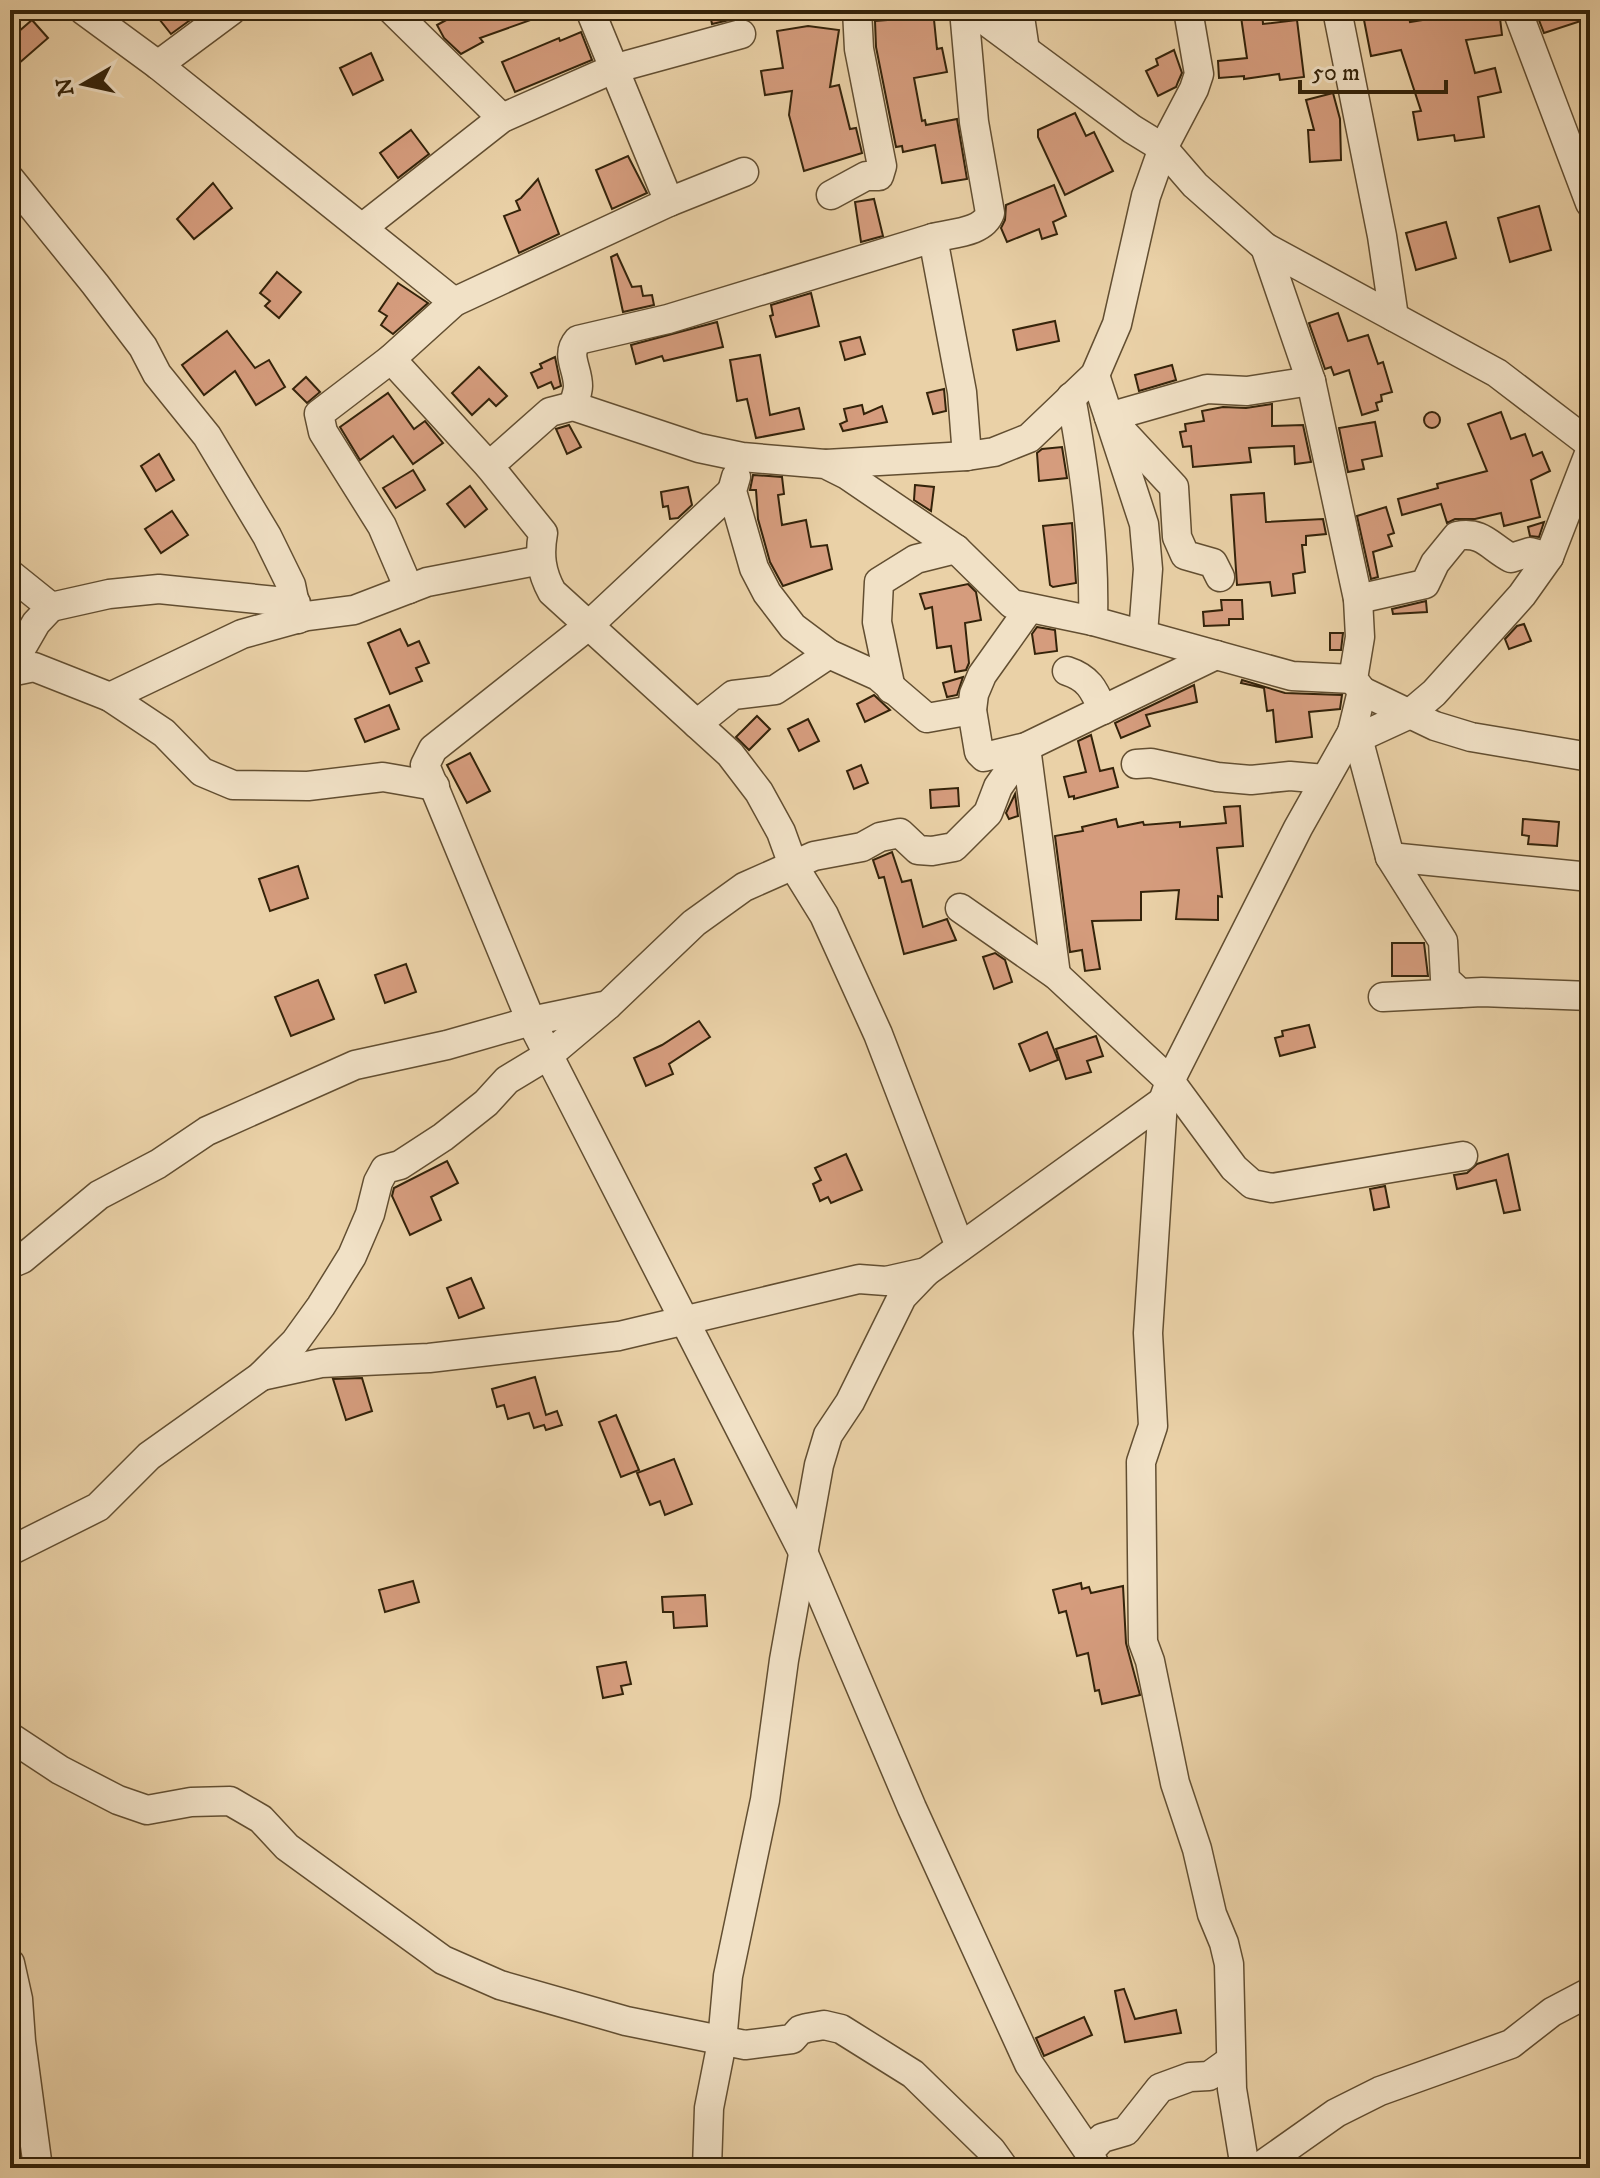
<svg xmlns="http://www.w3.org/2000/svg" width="1600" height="2178" font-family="'IM FELL DW Pica',serif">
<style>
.building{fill:#d59c7d;stroke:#34230a;stroke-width:2}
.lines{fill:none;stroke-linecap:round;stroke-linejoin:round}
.minor-casing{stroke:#624e31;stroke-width:31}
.minor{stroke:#f1e1c6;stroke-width:28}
</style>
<rect width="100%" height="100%" fill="#ead1a7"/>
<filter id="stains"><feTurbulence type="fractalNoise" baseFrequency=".0025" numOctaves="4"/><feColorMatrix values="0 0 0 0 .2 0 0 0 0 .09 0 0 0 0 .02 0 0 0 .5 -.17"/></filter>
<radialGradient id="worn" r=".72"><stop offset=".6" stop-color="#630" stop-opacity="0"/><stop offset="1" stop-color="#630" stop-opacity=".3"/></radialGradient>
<g class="building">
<path d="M152 10H204L171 34Z"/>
<path d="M446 10H553V12L480 38 483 42 461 54 444 38 437 25 450 18Z"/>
<path d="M709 10H736L738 18 712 24Z"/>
<path d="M912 10H933L937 49 942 48 947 72 914 78 922 121 925 120 926 125 957 119 967 179 942 183 935 145 903 152 902 146 896 147 876 47 875 21 912 18Z"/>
<path d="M1240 10H1262L1263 24 1297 20 1304 77 1280 80 1279 74 1244 79V76L1219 78 1218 61 1247 58Z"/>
<path d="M1440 10H1499L1502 35 1466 40 1475 73 1495 68 1501 92 1478 97 1484 137 1455 141 1454 135 1418 140 1413 112 1421 111 1401 50 1371 56 1364 20 1408 12 1410 22 1441 17Z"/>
<path d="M1535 10H1590V18L1544 33Z"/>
<path d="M32 20 48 38 10 71V23L18 32Z"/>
<path d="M808 26 839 30 830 87 839 85 850 129 856 128 862 153 804 171 789 115 792 91 765 95 761 71 783 68 777 31Z"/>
<path d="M581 32 592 60 515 92 502 62 559 38 560 41Z"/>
<path d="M1174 50 1182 73 1178 82 1176 87 1158 96 1146 71 1158 65 1156 59Z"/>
<path d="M371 53 383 80 353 95 340 68Z"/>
<path d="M1333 93 1340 119 1341 160 1310 162 1308 130H1314L1306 100Z"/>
<path d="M1075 113 1086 136 1094 132 1113 171 1065 195 1038 137V130Z"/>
<path d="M411 130 429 154 398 178 380 153Z"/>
<path d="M628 156 647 193 612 209 596 170Z"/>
<path d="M538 179 559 234 519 253 504 216 520 210 516 201 521 198Z"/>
<path d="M213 183 232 208 194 239 177 219Z"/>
<path d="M1054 185 1066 216 1053 222 1057 234 1042 239 1039 229 1007 242 1001 228 1005 220 1006 205Z"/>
<path d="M874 199 883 236 861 242 855 202Z"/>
<path d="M1539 206 1551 250 1510 262 1498 218Z"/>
<path d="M1446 222 1456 258 1416 270 1406 233Z"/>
<path d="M617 254 632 287 641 286 643 296 652 295 654 305 623 312 611 257Z"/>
<path d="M277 272 301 292 279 318 265 306 270 301 260 293Z"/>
<path d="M398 283 428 303 393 334 381 325 387 316 379 311Z"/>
<path d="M811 293 819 326 776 337 770 316 773 315 771 305Z"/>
<path d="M1338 313 1348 341 1368 335 1378 364 1383 362 1392 392 1381 395 1382 401 1376 403 1378 410 1362 415 1349 370 1334 375 1331 367 1325 369 1309 323Z"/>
<path d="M1055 321 1059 341 1017 350 1013 330Z"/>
<path d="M717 322 723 347 664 361 662 356 636 364 631 345Z"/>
<path d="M227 331 255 368 269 360 285 387 256 405 235 371 204 395 182 365Z"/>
<path d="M860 337 865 354 845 360 840 342Z"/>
<path d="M760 355 770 415 799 408 804 429 756 438 747 399 737 401 730 360Z"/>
<path d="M555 357 561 386 554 389 551 382 538 388 531 373 542 368 540 364Z"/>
<path d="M1172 365 1176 380 1139 391 1135 375Z"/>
<path d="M479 367 507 396 496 406 489 399 472 415 452 393Z"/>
<path d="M306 377 320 392 307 403 293 389Z"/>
<path d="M944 389 946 411 933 414 927 393Z"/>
<path d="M388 393 414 429 425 421 443 443 413 464 393 436 360 460 340 427Z"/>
<path d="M1272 404V426L1303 425 1311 462 1295 464 1294 446 1249 448 1251 462 1193 467 1191 446 1183 447 1180 432 1186 431 1185 424 1204 421 1202 411 1223 407 1246 408Z"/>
<path d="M862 405 864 414 882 406 887 422 843 431 840 424 847 421 844 409Z"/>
<path d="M1501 412 1511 439 1525 434 1533 456 1542 452 1550 471 1531 480 1540 517 1504 526 1501 513 1475 519H1455L1447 523 1441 504 1402 515 1398 499 1438 488 1437 484 1487 471 1468 424Z"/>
<circle cx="1432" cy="420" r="8"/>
<path d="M1375 422 1382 456 1362 460 1364 469 1348 472 1339 428Z"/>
<path d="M569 425 581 447 567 454 556 429Z"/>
<path d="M1062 447 1067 478 1039 481 1037 453 1042 449Z"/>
<path d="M159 454 174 480 156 491 141 466Z"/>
<path d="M413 470 425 490 396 508 383 488Z"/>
<path d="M753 475 782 477 784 494 778 495 782 525 806 520 811 547 827 545 832 569 783 586 770 562 758 519 756 490H750Z"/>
<path d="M915 485 934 487 931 511 914 500Z"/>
<path d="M470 486 487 509 465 527 447 504Z"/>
<path d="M688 487 692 505 678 518 670 519 668 506 663 507 661 492Z"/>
<path d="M1264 493 1266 522 1323 519 1326 534 1306 536V545H1302L1305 572 1293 574 1295 593 1272 596 1270 582 1237 585 1231 495Z"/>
<path d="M1386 507 1394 533 1388 535 1392 546 1373 552 1378 577 1371 579 1357 516Z"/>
<path d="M172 511 188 535 161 553 145 529Z"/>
<path d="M1544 522 1539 537 1530 536 1528 527Z"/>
<path d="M1072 523 1076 583 1053 587 1050 585 1043 526Z"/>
<path d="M968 584 976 592 981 620 965 623 969 663 966 670 955 672 951 646 937 648 932 607 925 609 920 594Z"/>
<path d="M1221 600H1242L1243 619H1229V625L1204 626 1203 612 1222 610Z"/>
<path d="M1426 601 1427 612 1393 614 1392 609Z"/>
<path d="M1524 624 1531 641 1509 649 1505 639 1517 626Z"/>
<path d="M1037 627 1055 630 1057 651 1035 654 1032 634Z"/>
<path d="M400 629 408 646 419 641 429 663 416 668 422 681 390 694 368 643Z"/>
<path d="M1330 633H1343L1341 650H1330Z"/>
<path d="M963 677 957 695 947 697 943 683Z"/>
<path d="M1242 680 1285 693 1342 695 1340 709 1309 712 1312 737 1276 742 1273 710 1267 711 1264 688 1241 683Z"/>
<path d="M1194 685 1197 702 1146 715 1150 726 1121 738 1115 723Z"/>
<path d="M874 695 890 710 865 722 857 704Z"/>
<path d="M389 705 399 729 365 742 355 719Z"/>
<path d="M757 716 770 729 749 750 736 737Z"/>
<path d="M808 719 819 741 799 751 788 729Z"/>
<path d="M1091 735 1100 771 1113 768 1118 787 1074 799V796L1069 797 1064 777 1086 772 1078 741Z"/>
<path d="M470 753 490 791 467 803 447 765Z"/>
<path d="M861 765 868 783 854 789 847 771Z"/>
<path d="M958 788 959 806 931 808 930 790Z"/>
<path d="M1015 794 1018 816 1009 819 1006 813Z"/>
<path d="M1240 806 1243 846 1217 848 1222 897 1218 896V920L1176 919 1179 890 1141 892V920L1092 921 1100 969 1085 971 1082 950 1070 952 1055 836 1083 831 1082 827 1116 819 1118 827 1143 822 1144 825 1180 822V827L1226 823 1224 807Z"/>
<path d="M1523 819 1559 822 1557 846 1528 844 1529 836 1522 835Z"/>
<path d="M892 852 902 882 911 880 923 927 947 919 956 940 904 954 884 877 879 878 873 860Z"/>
<path d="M298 866 308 898 270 911 259 879Z"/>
<path d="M1392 943H1424L1428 976H1392Z"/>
<path d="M995 953 1005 960 1012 982 994 989 983 957Z"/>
<path d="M406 964 416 992 385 1003 375 975Z"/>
<path d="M318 980 334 1019 291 1036 275 997Z"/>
<path d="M699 1021 710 1037 669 1064 673 1074 646 1086 634 1058 662 1045Z"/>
<path d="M1309 1025 1315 1047 1280 1056 1275 1038 1283 1036 1282 1031Z"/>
<path d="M1047 1032 1058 1060 1030 1071 1019 1044Z"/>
<path d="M1096 1036 1103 1056 1087 1061 1091 1072 1066 1079 1056 1049Z"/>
<path d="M846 1154 862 1190 831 1203 828 1197 820 1201 813 1184 821 1180 815 1168Z"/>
<path d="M1508 1154 1520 1210 1504 1213 1496 1180 1457 1189 1454 1175 1467 1173 1477 1164Z"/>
<path d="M447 1161 458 1183 431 1197 441 1220 410 1235 392 1196 394 1188Z"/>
<path d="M1385 1186 1389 1207 1374 1210 1370 1189Z"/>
<path d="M471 1278 484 1308 459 1318 447 1288Z"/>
<path d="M535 1377 546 1415 557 1411 562 1425 546 1430 544 1425 534 1428 529 1413 508 1419 504 1405 497 1407 492 1389Z"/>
<path d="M362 1378 372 1411 346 1420 333 1379Z"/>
<path d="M616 1415 639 1470 621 1477 599 1422Z"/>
<path d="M674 1459 692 1504 665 1515 660 1501 650 1505 637 1473Z"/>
<path d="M413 1581 419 1602 385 1612 379 1590Z"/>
<path d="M1081 1583 1082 1589 1089 1587 1091 1593 1123 1586 1126 1643 1140 1695 1102 1704 1099 1690 1095 1691 1088 1653 1077 1656 1066 1611 1059 1613 1053 1590Z"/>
<path d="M705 1595 707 1626 674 1628 673 1612H663L662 1597Z"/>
<path d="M626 1662 631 1684 621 1686 623 1694 603 1698 597 1667Z"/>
<path d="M1124 1989 1135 2019 1176 2010 1181 2033 1125 2042 1115 1991Z"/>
<path d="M1084 2017 1092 2035 1044 2056 1036 2038Z"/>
</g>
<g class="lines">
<g class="minor-casing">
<g id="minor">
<path d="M83 10 158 65 454 302"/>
<path d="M392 10 502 118"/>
<path d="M590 10 669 202"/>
<path d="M971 10 1132 129 1163 148 1195 185 1265 247 1497 373 1590 444"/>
<path d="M1019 10 1025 50"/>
<path d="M1337 10 1382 236 1394 317"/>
<path d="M1517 10 1590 203"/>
<path d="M158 65 232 10"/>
<path d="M10 179 95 284 143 347 157 374 207 436 267 536 291 585 298 619"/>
<path d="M831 195 866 176H879L882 166 859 49 857 10"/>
<path d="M362 228 502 118 613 69 741 34"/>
<path d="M933 238 962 392 967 456"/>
<path d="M391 359 489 466 543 533C539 555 541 572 552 592L730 754 759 792 781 832 793 865 824 915 878 1034 960 1247"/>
<path d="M1095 375 1144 524 1148 569 1143 634"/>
<path d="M1071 397C1085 472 1095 545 1093 621"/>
<path d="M573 406C575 400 578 392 578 386 578 368 565 355 578 340L668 319 933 238C952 233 983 233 990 213L974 122 964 10"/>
<path d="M826 464 967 456 994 452 1029 438 1095 375 1117 324 1146 196 1163 148 1194 89 1199 74 1188 10"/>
<path d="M489 466 550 412 573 406 699 448 742 457 825 464 847 475 956 549 1012 604 1093 621 1292 676 1353 679"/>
<path d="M736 477 732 491 754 568 767 593 793 627 829 654 878 676 927 718 972 710"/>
<path d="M732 491 588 626 433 749 425 765 531 1021 804 1554 912 1808 1029 2064 1089 2152"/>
<path d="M10 574 51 607 109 594 159 589 296 603"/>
<path d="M1220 577 1213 563 1185 555 1177 537 1174 487 1109 417 1207 389 1247 391 1311 381"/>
<path d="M409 589 382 526 323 432 319 414 391 359 454 302 669 202 744 172"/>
<path d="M1358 599 1425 584 1435 563 1457 536C1483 531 1490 547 1511 558L1530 552 1549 557"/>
<path d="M1029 609 982 675 974 694 972 710 979 752 984 757 1026 747 1216 655"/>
<path d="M10 668 36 623 51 607"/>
<path d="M1067 671C1089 678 1094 690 1103 710"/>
<path d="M10 672 34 667 110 697 164 733 202 772 233 785 308 786 383 777 435 786"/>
<path d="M891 689 877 622 879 582 916 559 956 549"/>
<path d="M1362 691 1435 726 1471 737 1590 757"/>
<path d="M110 697 242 634 307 616 354 610 427 582 541 560"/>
<path d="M697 724 733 695 775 690 829 654"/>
<path d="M1352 732 1358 738 1390 857 1443 941 1445 979 1460 993"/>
<path d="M1358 738 1408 715 1434 693 1522 595 1549 557 1590 451"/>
<path d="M1136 764 1151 763 1217 777 1251 780 1290 776 1325 779"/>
<path d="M1390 857 1590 877"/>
<path d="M960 908 1056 975 1170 1081 1234 1168 1252 1184 1272 1188 1463 1156"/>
<path d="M1383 997 1482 992 1590 996"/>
<path d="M10 1264 22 1259 99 1195 158 1164 207 1131 355 1065 447 1045 531 1021 608 1005 694 923 744 887 814 856 862 847 880 837 900 833 918 850 932 851 954 847 988 813 998 787 1026 747 1056 975"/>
<path d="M261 1376 321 1363 429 1358 619 1336 859 1279 886 1281 926 1272"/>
<path d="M10 1551 98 1507 149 1456 260 1377 295 1342 321 1306 352 1256 370 1214 378 1182 385 1169 400 1165 443 1137 486 1103 507 1080 550 1054 607 1006"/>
<path d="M10 1737 60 1770 118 1800 147 1810 191 1802 230 1801 261 1819 287 1847 443 1960 500 1985 626 2021 745 2045 792 2039 800 2030 807 2028 824 2025 841 2029 913 2074 991 2150 1004 2168"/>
<path d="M10 1963 18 1999 21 2041 38 2168"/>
<path d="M707 2168 709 2108 722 2042 728 1976 765 1800 784 1660 819 1465 828 1435 850 1402 902 1297 926 1272 1163 1101"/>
<path d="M1096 2168 1089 2152 1102 2138 1126 2131 1160 2088 1190 2077 1209 2076 1230 2061"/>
<path d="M1245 2168 1232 2089 1229 1964 1224 1943 1212 1914 1197 1849 1175 1783 1150 1661 1143 1642 1141 1462 1153 1426 1148 1333 1163 1101 1170 1081 1298 828 1352 732 1362 691 1353 679 1360 637 1358 599 1311 381 1265 247"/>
<path d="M1258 2168 1336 2113 1380 2091 1511 2044 1552 2012 1590 1992"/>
</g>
</g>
<use href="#minor" class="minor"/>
</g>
<rect width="1600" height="2178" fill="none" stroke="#ead1a7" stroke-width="40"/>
<rect x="12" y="12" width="1576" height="2154" fill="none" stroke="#34230a" stroke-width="4"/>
<rect x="20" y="20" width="1560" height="2138" fill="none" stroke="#34230a" stroke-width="2"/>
<g transform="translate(84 84) rotate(261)" stroke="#f1e1c6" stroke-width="6" paint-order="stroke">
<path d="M0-6L14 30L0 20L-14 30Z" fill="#34230a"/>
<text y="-12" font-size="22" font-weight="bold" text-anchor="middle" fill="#34230a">N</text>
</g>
<path d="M1300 80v12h146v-12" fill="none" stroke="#34230a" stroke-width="4"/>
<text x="1312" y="80" font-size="24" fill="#34230a" stroke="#f1e1c6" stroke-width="6" paint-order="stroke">50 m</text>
<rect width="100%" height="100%" filter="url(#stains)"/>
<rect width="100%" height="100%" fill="url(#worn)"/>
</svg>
